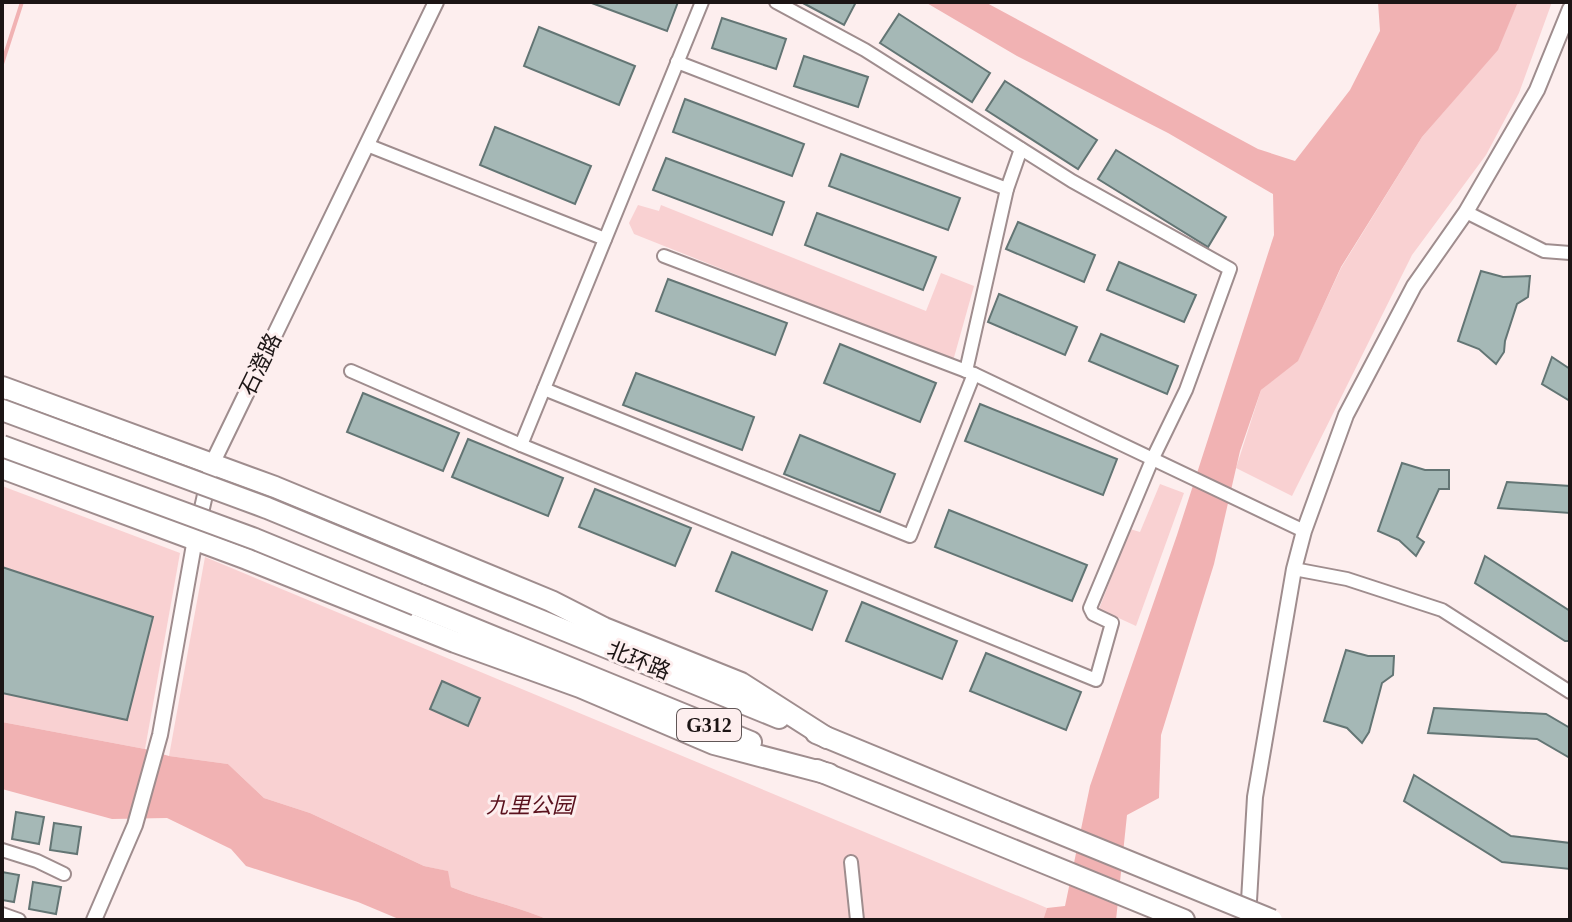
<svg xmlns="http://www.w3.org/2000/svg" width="1572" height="922" font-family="'Times New Roman','Noto Sans SC',serif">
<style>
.green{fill:#f9d1d2}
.water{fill:#f1b2b3}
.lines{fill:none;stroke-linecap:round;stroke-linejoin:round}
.stream{stroke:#f1b2b3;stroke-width:4}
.building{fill:#a5b8b6;stroke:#637574;stroke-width:2}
.minor-casing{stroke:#9f8d8e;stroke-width:16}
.tertiary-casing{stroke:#9f8d8e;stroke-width:18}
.trunk-casing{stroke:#9f8d8e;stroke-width:24}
.minor{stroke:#fff;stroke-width:12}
.tertiary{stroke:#fff;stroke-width:14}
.trunk{stroke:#fff;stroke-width:20}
.trunk-bridge-casing{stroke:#9f8d8e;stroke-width:24;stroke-linecap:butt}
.trunk-bridge{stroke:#fff;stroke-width:20}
.labels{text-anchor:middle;stroke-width:6;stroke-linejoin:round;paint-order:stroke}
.shield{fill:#fdeeee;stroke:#605656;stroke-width:2}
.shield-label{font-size:20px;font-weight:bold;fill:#1c1515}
.street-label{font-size:22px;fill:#1c1515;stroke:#fdeeee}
.park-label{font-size:22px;font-style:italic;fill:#5a111d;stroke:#fdeeee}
</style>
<rect width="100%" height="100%" fill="#fdeeee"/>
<g class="green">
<path d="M1518 2H1552L1519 93 1486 155 1412 255 1292 496 1236 468 1261 390 1298 360 1341 268 1422 137 1497 50Z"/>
<path d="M638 205 659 211 661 205 926 311 941 273 974 286 953 361 634 234 629 223Z"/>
<path d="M1160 484 1184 493 1136 626 1099 609 1130 529 1140 532Z"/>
<path d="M2 486 180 553 145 749 2 722Z"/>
<path d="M205 557 1047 908 1043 920H549C518 906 483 900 451 887L447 871 424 866 310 813 264 798 228 764 169 756Z"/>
</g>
<g class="water">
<path d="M925 2H985L1258 149 1295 161 1350 90 1380 31 1378 2H1518L1498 50 1422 137 1341 267 1298 361 1261 390 1240 451 1214 564 1161 735 1159 798 1127 815 1116 920H1043L1047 908 1065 906 1090 786 1177 535 1274 235 1273 194 1168 133 1017 56Z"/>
<path d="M2 722 145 749 169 756 228 764 264 798 310 813 424 866 448 871 451 887C483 900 518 906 549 920H401L358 902 246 866 231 849 167 818 112 819 2 789Z"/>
</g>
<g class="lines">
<path class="stream" d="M2 64 22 2"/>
</g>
<g class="building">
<path d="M589 2H678L667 31Z"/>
<path d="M801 2H856L844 25Z"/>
<path d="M899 14 990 73 972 102 880 43Z"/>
<path d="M722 18 786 39 776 69 712 48Z"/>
<path d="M539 27 635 66 619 105 524 66Z"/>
<path d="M804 56 868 77 858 107 794 86Z"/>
<path d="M1005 81 1097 140 1078 169 986 110Z"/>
<path d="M685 99 804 144 792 176 673 132Z"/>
<path d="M495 127 591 166 575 204 480 165Z"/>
<path d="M1116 150 1226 217 1208 247 1098 179Z"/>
<path d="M841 154 960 198 948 230 829 186Z"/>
<path d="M666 158 784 202 772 235 653 190Z"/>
<path d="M817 213 936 257 923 290 805 245Z"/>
<path d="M1018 222 1095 255 1084 282 1006 249Z"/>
<path d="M1119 262 1196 295 1184 322 1107 290Z"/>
<path d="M1481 271 1503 277 1530 276 1528 297 1517 304 1505 341 1504 352 1496 364 1479 349 1458 341Z"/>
<path d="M668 279 787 323 775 355 656 311Z"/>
<path d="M999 294 1077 327 1065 355 988 322Z"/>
<path d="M1101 334 1178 366 1167 394 1089 361Z"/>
<path d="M840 344 936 383 920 422 824 383Z"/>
<path d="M1552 357 1570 369V401L1542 384Z"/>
<path d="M636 373 754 417 742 450 623 405Z"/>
<path d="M363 393 459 433 443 471 347 432Z"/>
<path d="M980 404 1117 459 1103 495 965 441Z"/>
<path d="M800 435 895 474 880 512 784 474Z"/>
<path d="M468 439 563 478 548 516 452 477Z"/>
<path d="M1402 463 1425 470H1449V489H1439L1417 537 1424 542 1416 556 1399 540 1378 531Z"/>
<path d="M1507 482 1570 486V513L1498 508Z"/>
<path d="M595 489 691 528 675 566 579 527Z"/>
<path d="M949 510 1087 565 1072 601 935 547Z"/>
<path d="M732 552 827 591 812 630 716 591Z"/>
<path d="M1485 556 1570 611V641H1565L1475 583Z"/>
<path d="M2 567 153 617 127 720 2 693Z"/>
<path d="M862 602 957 641 942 679 846 641Z"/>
<path d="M1346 650 1368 656H1394L1393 675 1382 683 1369 732 1362 743 1347 728 1324 721Z"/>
<path d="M986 653 1081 692 1066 730 970 691Z"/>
<path d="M442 681 480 698 468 726 430 709Z"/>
<path d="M1434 708 1546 714 1570 728V758L1537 739 1428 733Z"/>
<path d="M1414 775 1511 836 1570 843V869L1502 862 1404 801Z"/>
<path d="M16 812 44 817 39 844 12 839Z"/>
<path d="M54 823 81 827 77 854 50 850Z"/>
<path d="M2 872 19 875 14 902 2 900Z"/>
<path d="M33 882 61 887 56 914 29 909Z"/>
</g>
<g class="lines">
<g class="minor-casing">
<g id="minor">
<path d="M677 62 1007 189"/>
<path d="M367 145 605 239"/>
<path d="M1466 212 1544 251 1570 253"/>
<path d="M664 256 974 374 1304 531"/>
<path d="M351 371 521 445 1096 680 1112 623 1093 614 1090 608 1152 460 1186 390 1230 269 1072 181 865 50 776 2"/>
<path d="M966 371 1007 189 1021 149"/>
<path d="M544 389 910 536 974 374"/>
<path d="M521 445 702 2"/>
<path d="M1294 569 1347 579 1442 610 1570 692"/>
<path d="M2 850 37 861 64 874"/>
<path d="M851 862 857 920"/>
<path d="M2 914 19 920"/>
</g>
</g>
<g class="tertiary-casing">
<g id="tertiary">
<path d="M1248 918 1255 797 1294 569 1304 531 1346 415 1414 286 1466 212 1537 90 1570 9"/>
<path d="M94 920 135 825 160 735 195 539 212 464 436 2"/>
</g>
</g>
<g class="trunk-casing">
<g id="trunk">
<path d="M2 387 275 487 551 601 604 628 741 683 827 738"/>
<path d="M2 468 247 559 455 642 580 687 714 744 829 774"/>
<path d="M427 574 779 718"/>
<path d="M416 605 751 742"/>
<path d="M816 733 1005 811"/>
<path d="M817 770 1184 920"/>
</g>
</g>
<use href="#minor" class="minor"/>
<use href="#tertiary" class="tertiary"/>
<use href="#trunk" class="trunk"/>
<g class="trunk-bridge-casing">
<g id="trunk-bridge">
<path d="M2 410 267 508 427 574"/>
<path d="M2 446 255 539 416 605"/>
<path d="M1005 811 1272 920"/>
</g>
</g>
<use href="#trunk-bridge" class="trunk-bridge"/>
</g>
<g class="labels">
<rect class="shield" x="677" y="709" width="64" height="32" rx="6"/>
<g class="shield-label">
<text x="709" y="732">G312</text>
</g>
<g class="street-label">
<text transform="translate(260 364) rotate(-64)" y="8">石澄路</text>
<text transform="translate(639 660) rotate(22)" y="8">北环路</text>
</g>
<g class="park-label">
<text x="530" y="813">九里公园</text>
</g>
</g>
<rect width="1572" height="922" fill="none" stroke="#1c1515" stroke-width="8"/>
</svg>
